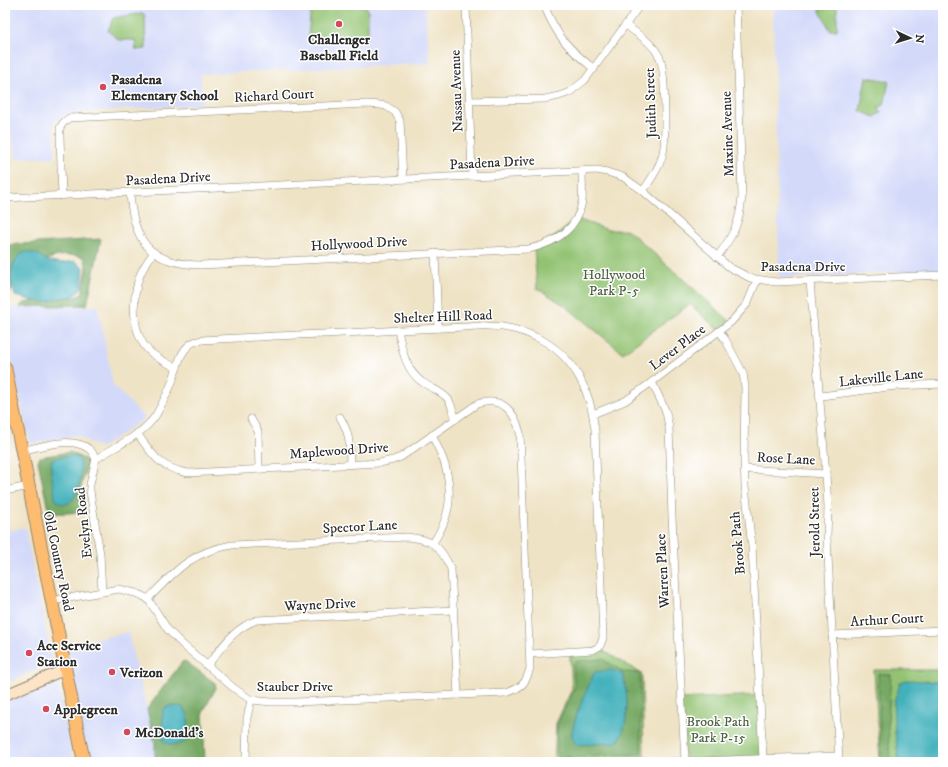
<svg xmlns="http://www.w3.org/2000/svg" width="948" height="767" font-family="'IM FELL DW Pica',serif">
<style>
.built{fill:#d3d9f9}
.green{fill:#93c372;stroke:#5f774e}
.forest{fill:#76a964;stroke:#506a48}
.water{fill:#42b1bc;stroke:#366e74}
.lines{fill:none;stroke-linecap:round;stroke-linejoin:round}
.street-casing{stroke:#8d8778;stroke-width:8}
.secondary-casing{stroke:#8d8778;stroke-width:12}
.primary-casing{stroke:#8d8778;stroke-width:14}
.street{stroke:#fff;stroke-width:7}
.secondary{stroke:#fee4c6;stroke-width:10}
.primary{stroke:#fdbc70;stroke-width:12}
.poi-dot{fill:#d1495b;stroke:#fff;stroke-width:1.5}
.labels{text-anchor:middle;stroke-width:3;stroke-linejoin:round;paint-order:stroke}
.poi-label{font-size:14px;font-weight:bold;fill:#2b2b2b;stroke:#fff;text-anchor:start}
.street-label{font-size:14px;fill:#2b2b2b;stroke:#fff}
.park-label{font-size:14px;fill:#4f6044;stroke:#fff}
</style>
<rect width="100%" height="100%" fill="#fff"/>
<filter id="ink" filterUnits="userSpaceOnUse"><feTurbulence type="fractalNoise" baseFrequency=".025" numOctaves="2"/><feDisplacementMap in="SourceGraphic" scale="8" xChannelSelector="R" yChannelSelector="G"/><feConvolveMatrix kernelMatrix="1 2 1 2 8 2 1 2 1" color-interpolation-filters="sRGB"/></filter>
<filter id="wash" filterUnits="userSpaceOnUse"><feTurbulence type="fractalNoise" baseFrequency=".012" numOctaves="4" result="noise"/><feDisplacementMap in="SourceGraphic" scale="16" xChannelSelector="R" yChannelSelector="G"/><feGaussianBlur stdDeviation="0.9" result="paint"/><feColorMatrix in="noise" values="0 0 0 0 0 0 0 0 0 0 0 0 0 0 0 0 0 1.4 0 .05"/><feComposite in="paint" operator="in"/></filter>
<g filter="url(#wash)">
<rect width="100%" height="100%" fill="#efe3c5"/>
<g class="built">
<path d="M5 5H425L430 63 201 74 202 104 70 113 54 121 55 157 16 158 5 101Z"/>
<path d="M773 5H941L943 16V270L779 278Z"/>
<path d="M98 306 113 385 145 418 101 448 76 435 30 444 13 367 5 320V308Z"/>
<path d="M25 527 52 662 5 684V532Z"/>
<path d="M128 632 155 744V762H86L65 645Z"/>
<path d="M57 680 73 762H5V703Z"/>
</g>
<g class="green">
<path d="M311 5H365L368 10V38L310 41 308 39Z"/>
<path d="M820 5H837V30H830L820 11Z"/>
<path d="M143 13 145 16 146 49 136 50 135 40H119L108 31 113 18Z"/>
<path d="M866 77 889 81 884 105 878 108 881 113 874 117 860 111Z"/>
<path d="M577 219 608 230H628L731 322 719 331 690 304 623 353 564 305 537 288 534 248 544 245Z"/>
<path d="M599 648 642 674 644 760 554 762 556 723 572 689 570 656Z"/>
<path d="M874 670H943V762H880Z"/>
<path d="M759 695 763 758 685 761 681 699Z"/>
</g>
<g class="forest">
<path d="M101 239 87 305 20 307 23 303 42 300 75 297 82 294 87 268 84 257C53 250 39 264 14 280L11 292 7 293 5 286V245Z"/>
<path d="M70 452 88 461 81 488 80 498 84 512 49 514 38 461 40 457Z"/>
<path d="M603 659 623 672 640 673 641 752 640 754H634L560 758 557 756V725L575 687 573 664 578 661Z"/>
<path d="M185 661 215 683 216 688 203 712 205 762H155V744L147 709 182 662Z"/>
<path d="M878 673 891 675 888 721 890 762H881Z"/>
</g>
<g class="water">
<path d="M24 252H29L37 254 48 261 63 263 75 261 84 268 82 287 74 296 61 298 45 302 35 301 15 296C10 281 8 262 24 252Z"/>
<path d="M68 456C73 456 77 456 79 460 85 469 76 520 55 499 54 486 49 471 52 459Z"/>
<path d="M611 670 622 673C629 690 630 730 616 743L577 745C575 743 573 740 572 737 570 726 589 684 595 672Z"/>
<path d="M907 680 939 682 943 684 942 762H899C897 749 892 713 894 701 896 695 899 689 900 683Z"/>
<path d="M170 706 183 707 188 715 189 739C183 744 171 747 164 742L162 734 163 709Z"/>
</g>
</g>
<g filter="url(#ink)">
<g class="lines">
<g class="street-casing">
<g id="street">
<path d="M466 5 472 176"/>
<path d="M544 5C557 37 568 48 594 69"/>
<path d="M626 25C637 34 652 42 659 56 666 67 666 139 663 153 660 167 651 179 643 191"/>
<path d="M469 101 545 99 559 96 570 92 585 80 640 5"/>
<path d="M130 192C133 242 150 264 201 265L529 249C555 243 577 230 582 202 583 193 582 181 582 171"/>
<path d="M62 196 60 136V128L63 123 69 118 367 104 381 105 386 106 395 112 400 121 403 179"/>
<path d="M5 198 597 170 607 172 623 177 643 191 729 267 750 278 776 282 943 275"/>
<path d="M154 252C147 262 139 273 137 285 132 305 133 334 148 350 156 358 167 363 177 368"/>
<path d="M435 253 438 328"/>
<path d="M717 257C733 236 740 223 742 196L736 5"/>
<path d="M810 281 826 474 828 507 827 537 839 762"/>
<path d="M398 330C402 349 405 370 422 382 431 388 441 391 448 399 452 405 453 413 456 419"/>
<path d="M719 331 725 339 743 373 745 387 744 459 745 486 752 547 763 758"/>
<path d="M652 382 666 412 669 427 672 517 685 761"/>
<path d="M821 396 896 386 943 384"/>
<path d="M593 414 625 401 652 382 731 322 747 304 757 280"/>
<path d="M340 417C351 436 349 443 350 464"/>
<path d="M251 419 258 431 259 469"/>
<path d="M432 435C437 446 444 458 446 469 453 498 449 519 433 543"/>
<path d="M22 451C41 446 72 436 89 449 92 451 94 455 96 459"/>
<path d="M744 469 826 474"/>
<path d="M5 491 29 486"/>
<path d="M102 592 100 554 90 491V484L96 459C117 445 142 436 156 415 162 404 168 393 172 382 177 369 180 348 194 342 202 339 211 340 219 339 238 338 256 337 275 336 316 334 358 333 399 330 421 329 442 328 464 327 472 327 481 325 489 326 506 326 524 331 540 339 575 357 591 392 595 430L603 638 600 646 593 650 530 654"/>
<path d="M148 599C176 570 191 552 232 545L407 537C433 539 440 546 451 569L458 695"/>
<path d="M52 601 119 589 139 594 148 599 168 630 183 645 235 689 251 700 271 702H296L506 693C521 688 526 684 530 668L520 433C515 411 502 396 477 404L401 457 393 460 380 463 188 473C160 468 153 456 137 433"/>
<path d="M832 635 943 630"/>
<path d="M207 666C222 647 234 628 257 620L454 610"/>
<path d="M246 762 247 718 251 700"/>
<path d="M669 762 838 756"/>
</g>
</g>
<g class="secondary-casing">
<path id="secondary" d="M5 695 66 669"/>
</g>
<g class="primary-casing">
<path id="primary" d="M5 367 84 762"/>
</g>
<use href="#street" class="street"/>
<use href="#secondary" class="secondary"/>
<use href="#primary" class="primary"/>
</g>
</g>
<g class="poi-dot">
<circle cx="339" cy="24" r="4"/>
<circle cx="103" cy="87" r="4"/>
<circle cx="29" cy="653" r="4"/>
<circle cx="112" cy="672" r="4"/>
<circle cx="46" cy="709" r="4"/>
<circle cx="127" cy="732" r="4"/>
</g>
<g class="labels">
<g class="poi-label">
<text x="339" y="44" text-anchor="middle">Challenger<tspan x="339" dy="16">Baseball Field</tspan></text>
<text x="111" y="84">Pasadena<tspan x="111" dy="16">Elementary School</tspan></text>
<text x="37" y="650">Ace Service<tspan x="37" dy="16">Station</tspan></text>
<text x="120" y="677">Verizon</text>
<text x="54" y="714">Applegreen</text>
<text x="135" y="737">McDonald's</text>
</g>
<g class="street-label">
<text transform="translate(456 91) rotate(-92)" y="5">Nassau Avenue</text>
<text transform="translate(274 95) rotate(-3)" y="5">Richard Court</text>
<text transform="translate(650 103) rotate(-92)" y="5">Judith Street</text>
<text transform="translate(727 134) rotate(-92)" y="5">Maxine Avenue</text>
<text transform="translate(492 162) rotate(-3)" y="5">Pasadena Drive</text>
<text transform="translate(168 178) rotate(-3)" y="5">Pasadena Drive</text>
<text transform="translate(359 243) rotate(-3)" y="5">Hollywood Drive</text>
<text x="803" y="271">Pasadena Drive</text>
<text transform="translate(443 316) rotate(-2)" y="5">Shelter Hill Road</text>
<text transform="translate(677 347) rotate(-37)" y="5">Lever Place</text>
<text transform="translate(881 377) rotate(-6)" y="5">Lakeville Lane</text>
<text transform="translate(339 450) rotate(-4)" y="5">Maplewood Drive</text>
<text transform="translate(786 458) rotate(3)" y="5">Rose Lane</text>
<text transform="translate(814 522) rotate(-91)" y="5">Jerold Street</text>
<text transform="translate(83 523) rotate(-96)" y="5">Evelyn Road</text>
<text transform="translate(360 526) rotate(-3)" y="5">Spector Lane</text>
<text transform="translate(737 543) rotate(-95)" y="5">Brook Path</text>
<text transform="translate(59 561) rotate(78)" y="5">Old Country Road</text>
<text transform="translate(662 571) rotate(-93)" y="5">Warren Place</text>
<text transform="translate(320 604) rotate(-3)" y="5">Wayne Drive</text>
<text transform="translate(887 619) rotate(-3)" y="5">Arthur Court</text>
<text x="295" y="691">Stauber Drive</text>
</g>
<g class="park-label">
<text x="614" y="279">Hollywood<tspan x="614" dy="16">Park P-5</tspan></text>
<text x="718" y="726">Brook Path<tspan x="718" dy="16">Park P-15</tspan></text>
</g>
</g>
<rect width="948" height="767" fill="none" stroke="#fff" stroke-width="20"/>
<g transform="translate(910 38) rotate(94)" stroke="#ffffff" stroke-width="3" paint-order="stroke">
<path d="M0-3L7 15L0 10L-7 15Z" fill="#2b2b2b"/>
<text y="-6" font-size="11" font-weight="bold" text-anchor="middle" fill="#2b2b2b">N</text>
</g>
</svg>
